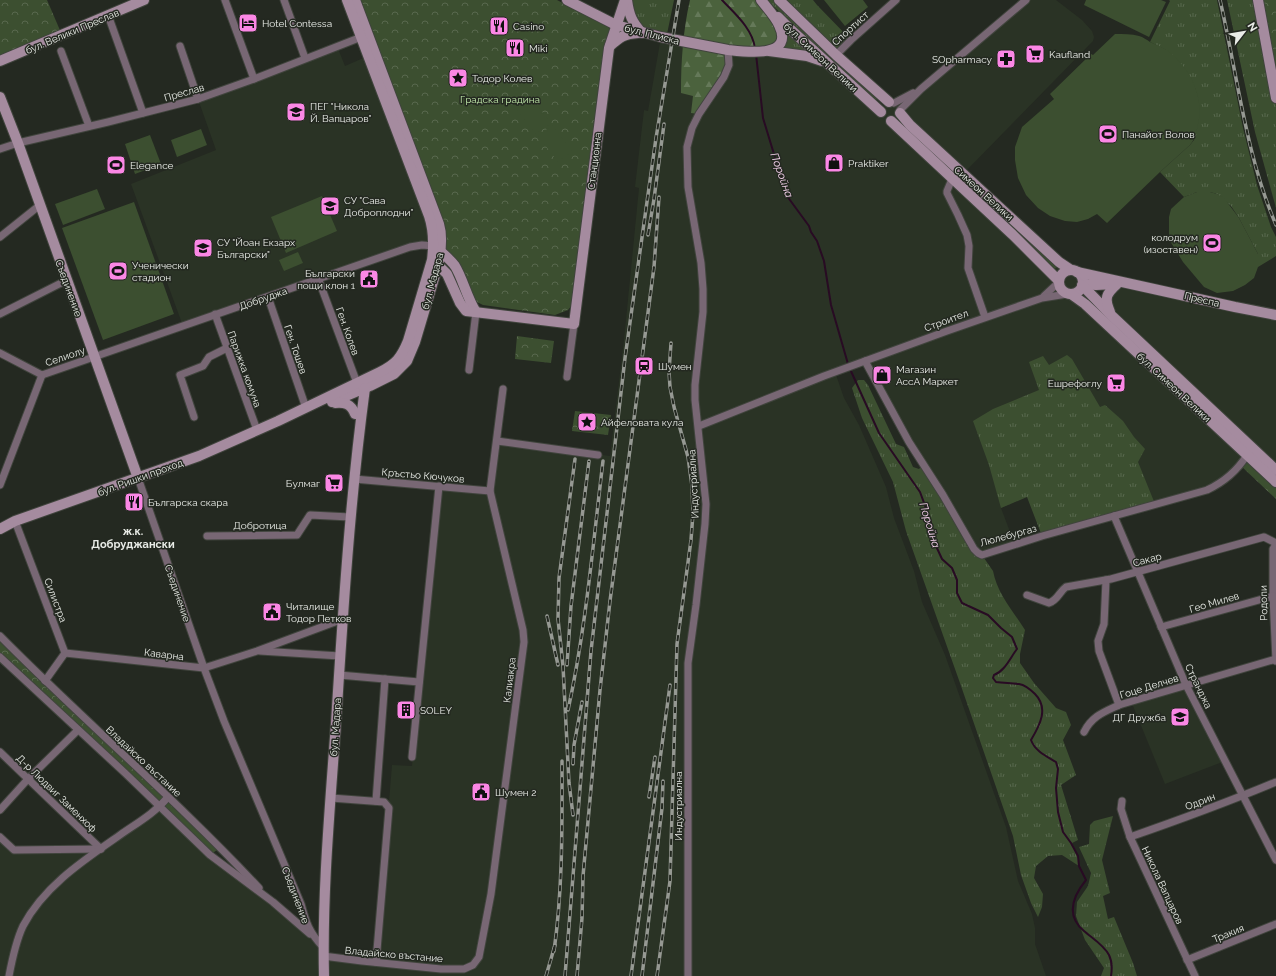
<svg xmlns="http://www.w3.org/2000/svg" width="1276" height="976" font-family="Raleway,sans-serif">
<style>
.built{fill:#2a3325}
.grass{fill:url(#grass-tufts)}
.forest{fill:url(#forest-firs)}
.park{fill:url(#park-crowns)}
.pitch{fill:#3c4f30}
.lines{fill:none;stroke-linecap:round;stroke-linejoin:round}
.stream{stroke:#280b23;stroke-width:2}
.street-casing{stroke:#40443d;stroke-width:9}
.secondary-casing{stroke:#40443d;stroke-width:12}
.street{stroke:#786774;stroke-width:7}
.secondary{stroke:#a58b9f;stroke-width:10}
.rail-casing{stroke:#969993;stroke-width:3.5}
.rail{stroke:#242921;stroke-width:2;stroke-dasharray:6;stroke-linecap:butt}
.labels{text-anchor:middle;stroke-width:3;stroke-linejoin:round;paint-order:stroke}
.poi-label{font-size:10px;fill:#e9ece7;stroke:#242921;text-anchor:start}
.street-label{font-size:10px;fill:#e9ece7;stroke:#242921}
.park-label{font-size:10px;fill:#c1e8aa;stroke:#242921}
.water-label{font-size:11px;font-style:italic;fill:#fad5f1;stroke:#242921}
.neighbourhood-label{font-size:11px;font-weight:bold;fill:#e9ece7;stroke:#242921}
</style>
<defs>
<pattern id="grass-tufts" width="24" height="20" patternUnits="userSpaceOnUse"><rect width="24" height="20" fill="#3c4f30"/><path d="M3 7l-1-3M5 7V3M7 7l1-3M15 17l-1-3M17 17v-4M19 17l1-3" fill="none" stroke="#58684e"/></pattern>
<pattern id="forest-firs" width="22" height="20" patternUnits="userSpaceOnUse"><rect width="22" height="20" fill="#4b623d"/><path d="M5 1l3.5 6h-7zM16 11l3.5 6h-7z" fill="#657959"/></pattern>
<pattern id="park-crowns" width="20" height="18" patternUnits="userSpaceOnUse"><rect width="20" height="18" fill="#3c4f30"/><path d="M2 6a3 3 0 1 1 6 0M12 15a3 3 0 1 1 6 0" fill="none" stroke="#58684e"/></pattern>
</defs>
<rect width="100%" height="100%" fill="#242921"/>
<g class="built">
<path d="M1026 0H1056L1082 20 1092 31 1094 37 1093 41 963 174 1082 277 1085 288 1107 305 1117 284 1276 315V470L1247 455 1218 484 1114 516 1026 497 1001 508 1015 545 978 553 865 361 835 372 844 398 859 425 886 487 894 518 914 571 922 602 945 655 1006 827 1018 881 1032 914 1035 928V944L1046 976H0V837L14 850 100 849 160 807 210 855 313 936 323 956 376 962 392 765 412 766 439 486 490 491 497 441 610 456 624 340 639 188 635 187 644 110 648 111 661 37 816 59 881 112 884 104 921 89Z"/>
<path d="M337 46 345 66 368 56 432 225 434 246 422 245 183 326 131 184 216 150 198 99Z"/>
<path d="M1186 685 1225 761 1165 784 1131 701Z"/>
</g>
<g class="grass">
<path d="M633 0H674L667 34C661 33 649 32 644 30 635 24 632 9 633 0Z"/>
<path d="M767 0H776L877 99 874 102Z"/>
<path d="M779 0H813L817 5 851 40 836 55Z"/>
<path d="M1169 0H1217L1243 128 1257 185 1271 227 1276 237V256L1258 267V254L1239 218 1231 206 1217 194 1210 192H1197L1184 197 1160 172 1190 145 1194 140 1199 116 1198 99 1195 88 1166 50 1150 42 1170 1Z"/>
<path d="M1227 0H1258L1276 98V208L1255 132Z"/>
<path d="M783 27 809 52 778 49Z"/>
<path d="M905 123 1057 266 1054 270 901 127Z"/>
<path d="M1067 355 1072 359 1100 407 1105 405 1123 421 1134 437 1145 449 1138 462 1155 504 1042 536 1027 497 1001 508 989 465 973 421 993 409 1039 390 1029 362 1043 356 1049 365Z"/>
<path d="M858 380H864L868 385 896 444 904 447 913 467 919 469 923 465 956 518 993 571C997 593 1013 611 1025 630L1020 654V663L1034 683 1056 708 1066 712 1071 725 1063 740 1076 775 1061 785 1078 840 1072 843 1078 856 1079 866 1062 855 1048 856 1036 866 1034 878 1043 894 1042 907 1038 917 1031 903 1021 875 1013 836 960 683 906 531 893 482 862 418 852 388Z"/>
<path d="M1113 816 1102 860 1110 893 1103 896 1108 919 1114 917 1133 963 1137 976H1101L1104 968 1085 940 1076 916 1077 902 1088 886 1091 873 1079 847 1089 844 1090 825 1094 821Z"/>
</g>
<path class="forest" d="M690 0H761L779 23 778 47 728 50 729 65 699 114 691 113 693 96 681 93C681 62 683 30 690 0Z"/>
<g class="park">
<path d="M0 0H47L62 35 0 61Z"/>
<path d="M359 0H557L610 28 607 40 572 305 568 310 555 315 483 305 473 300 445 250Z"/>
<path d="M1258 0H1276V98Z"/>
<path d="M517 336 554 341 551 363 515 359Z"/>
<path d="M575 411 611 415 608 435 572 431Z"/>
<path d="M1247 455 1276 482V499L1240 465Z"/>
<path d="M0 636 221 847 210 855 0 657Z"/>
</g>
<g class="pitch">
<path d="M824 0H863L868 7 845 26Z"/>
<path d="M1086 0H1161L1166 2 1149 37 1084 5Z"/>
<path d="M1115 34C1123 34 1132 34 1139 36 1143 37 1147 40 1150 42 1156 45 1162 47 1167 50 1188 66 1203 93 1199 119 1197 129 1196 138 1190 145L1160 172 1107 223 1097 214 1088 219 1077 222 1065 221 1050 216 1038 208 1026 195 1018 178 1015 160V147L1022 127 1054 99 1050 94 1091 54 1093 55Z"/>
<path d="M531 98 551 123 536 134 517 110Z"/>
<path d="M552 125 572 151 558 162 538 136Z"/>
<path d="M201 129 207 145 177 157 171 140Z"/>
<path d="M150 135 161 164 135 174 125 144Z"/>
<path d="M97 189 105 209 63 225 55 204Z"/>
<path d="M1197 192H1210L1217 194 1224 198 1239 218 1258 254V267L1254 278 1245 285 1233 291 1217 293 1204 287 1183 262 1170 241 1169 233V217L1171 209 1184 197Z"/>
<path d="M322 196 337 231 286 253 271 217Z"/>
<path d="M134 202 174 314 103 340 62 228Z"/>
<path d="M298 252 303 263 284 271 279 260Z"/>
</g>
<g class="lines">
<g class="stream">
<path d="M722 0C735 14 752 28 755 48"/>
<path d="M756 54 763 118 777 164 787 196 809 226 811 232 817 241 824 261 831 305 848 364"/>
<path d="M850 369 879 433 920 492 930 519 936 546 942 559 952 568 957 580V593L962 603 988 615 1001 628 1012 637 1017 649C1010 658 1005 671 994 675L993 678 996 682C1004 683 1011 683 1019 684 1025 685 1030 689 1035 694 1049 708 1040 725 1031 740 1035 751 1046 756 1056 762L1058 769 1056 788 1058 812 1063 832 1071 843 1078 856 1079 866 1086 880C1073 896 1065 915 1084 931 1092 938 1104 945 1109 955 1112 961 1112 970 1111 976"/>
</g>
<g class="street-casing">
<g id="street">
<path d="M225 0 254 79"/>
<path d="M284 0 305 58"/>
<path d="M108 15 143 113"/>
<path d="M180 46 198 99"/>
<path d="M61 51 89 126"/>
<path d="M836 55 851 40 896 0"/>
<path d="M894 103 913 93"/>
<path d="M900 110 921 89 1026 0"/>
<path d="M0 149 18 143 108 122 198 99 254 79 364 36"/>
<path d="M952 179 947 191V193L958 215 967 235 969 246 968 268 985 317"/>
<path d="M0 237 40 205"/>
<path d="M318 278 357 383 358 387"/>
<path d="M1044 296 1059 282"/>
<path d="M268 297 306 408"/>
<path d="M0 314 67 280"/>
<path d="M215 314 257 430"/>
<path d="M0 353 42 375 410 247 422 245 434 246"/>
<path d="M865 361 909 442 943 495 974 549 978 553 982 555 1042 536 1207 490C1224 482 1237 471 1247 455"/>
<path d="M469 370 476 312"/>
<path d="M567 377 574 324"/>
<path d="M194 417 180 375 203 366 209 357 227 348"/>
<path d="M699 426 824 376 947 331 1042 298 1067 294"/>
<path d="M497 441 598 455"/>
<path d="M138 478 204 668 224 721 301 904C306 923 309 932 323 947"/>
<path d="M354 479 490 491"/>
<path d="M0 485 42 375"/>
<path d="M1114 516 1186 685 1276 860"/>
<path d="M15 521 65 653 45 681"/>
<path d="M207 536 297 535 310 515 350 517"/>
<path d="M1276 544 1273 549V596L1276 661"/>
<path d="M1106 580 1104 624 1098 641 1099 651 1119 705"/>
<path d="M1027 595 1049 603C1058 600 1059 592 1066 587L1111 579 1264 537 1276 543"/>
<path d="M1161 627 1273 596"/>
<path d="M0 636C85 722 177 800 259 888"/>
<path d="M260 651 340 656"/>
<path d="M65 653 204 668 257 651 343 619"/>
<path d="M0 657 125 773 210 855 273 902 310 934"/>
<path d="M339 675 419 682"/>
<path d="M1084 732C1092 716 1104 712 1119 705L1276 659"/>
<path d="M0 752 101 849"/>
<path d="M412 757 439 486"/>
<path d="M331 798 384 802 389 808 376 962"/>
<path d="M376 801 385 679"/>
<path d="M1122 801 1121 809 1130 837 1195 976"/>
<path d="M0 810 28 779 78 730"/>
<path d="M0 837 14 850 101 849"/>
<path d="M1130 837C1179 820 1228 802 1276 782"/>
<path d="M323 956 362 961 441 969H464L473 965 479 957 491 894 524 642 523 630 490 491 503 389"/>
<path d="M1187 960 1276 924"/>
<path d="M9 976C12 960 16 941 23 926 44 886 84 860 120 835 137 823 155 813 168 797"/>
<path d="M688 976V663L696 605 705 524 706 504 695 400V385L703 312V289L701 263 688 187 687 147 692 128 699 114 724 77 729 65 728 50"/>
</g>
</g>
<g class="secondary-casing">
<g id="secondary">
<path d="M567 0 616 25 661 37 728 50C746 52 795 59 779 25 775 16 767 8 761 0"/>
<path d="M627 0C629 15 632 22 642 33"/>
<path d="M779 0 836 55 889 102"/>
<path d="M1258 0 1276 98"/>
<path d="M778 17 789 28 881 112"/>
<path d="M610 46C620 37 624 34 638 33"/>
<path d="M769 51 807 56 822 61"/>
<path d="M0 61 144 0"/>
<path d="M0 97 18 143 138 478"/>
<path d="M900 113 910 125 1059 262 1071 270"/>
<path d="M891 121 1013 235 1059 281"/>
<path d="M437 248C443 254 450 259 455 266 463 279 467 298 476 312"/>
<path d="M435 262 447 274 460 303 466 311 574 324 609 48 625 0"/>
<circle cx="1071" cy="282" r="12"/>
<path d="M1077 272 1235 307 1276 315"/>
<path d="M1083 284 1096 285 1115 284"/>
<path d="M1082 285 1112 316 1276 470"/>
<path d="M1071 294 1085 304 1276 482"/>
<path d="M1110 312C1104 298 1106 294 1117 284"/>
<path d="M332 402 370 386 394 374 407 361 415 342 438 265C441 251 443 237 439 224L355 0"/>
<path d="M335 403C345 402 351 404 355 414"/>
<path d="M0 529 15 521 199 456 278 421 380 372C396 364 401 358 408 341L432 260C434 244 434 231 429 216L347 0"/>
<path d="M324 976C322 892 330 807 336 723 343 611 350 499 365 388"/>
</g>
</g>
<use href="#street" class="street"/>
<use href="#secondary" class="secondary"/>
<g class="rail-casing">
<g id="rail">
<path d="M1220 0C1237 73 1246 156 1276 225"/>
<path d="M648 235 654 199 664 124"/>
<path d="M547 616 558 665"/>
<path d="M567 665 571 606 589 461"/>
<path d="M568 710C586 628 593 544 603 461"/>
<path d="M573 764 574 745 582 702"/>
<path d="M649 797 655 757"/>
<path d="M573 815 569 783 563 666 558 619 559 578 575 459"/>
<path d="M554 951C563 888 562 824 562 761"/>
<path d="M546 976 555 945"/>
<path d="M565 976 591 651 625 358 656 138 679 0"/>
<path d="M577 976 582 918 583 876 600 690 610 601 654 267 659 197"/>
<path d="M631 976 670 685"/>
<path d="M642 976 662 808 663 781"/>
<path d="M657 976 670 881 677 644 691 540 693 513 692 486 688 457 674 407 670 387 669 372 671 343"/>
</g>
</g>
<use href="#rail" class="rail"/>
</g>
<defs>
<g id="hotel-square" transform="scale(1)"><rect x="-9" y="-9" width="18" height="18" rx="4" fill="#fb87e5" stroke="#242921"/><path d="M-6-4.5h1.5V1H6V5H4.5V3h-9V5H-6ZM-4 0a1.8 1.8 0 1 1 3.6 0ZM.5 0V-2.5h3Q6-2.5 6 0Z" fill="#111"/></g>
<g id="restaurant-square" transform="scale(1)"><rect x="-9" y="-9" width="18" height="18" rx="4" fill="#fb87e5" stroke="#242921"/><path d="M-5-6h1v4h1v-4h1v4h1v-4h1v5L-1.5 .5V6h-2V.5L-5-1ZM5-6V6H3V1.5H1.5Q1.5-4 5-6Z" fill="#111"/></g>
<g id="supermarket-square" transform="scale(1)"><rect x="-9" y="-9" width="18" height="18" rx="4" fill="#fb87e5" stroke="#242921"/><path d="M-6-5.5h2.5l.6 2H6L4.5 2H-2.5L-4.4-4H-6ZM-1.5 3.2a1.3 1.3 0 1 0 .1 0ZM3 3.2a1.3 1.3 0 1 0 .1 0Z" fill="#111"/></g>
<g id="pharmacy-square" transform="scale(1)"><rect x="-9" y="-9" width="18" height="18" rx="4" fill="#fb87e5" stroke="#242921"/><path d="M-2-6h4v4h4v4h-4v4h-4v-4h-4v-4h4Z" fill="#111"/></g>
<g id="sight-square" transform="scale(1)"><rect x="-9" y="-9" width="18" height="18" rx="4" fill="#fb87e5" stroke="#242921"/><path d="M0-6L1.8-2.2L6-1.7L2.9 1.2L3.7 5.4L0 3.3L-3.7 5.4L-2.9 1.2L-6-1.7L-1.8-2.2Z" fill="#111"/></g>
<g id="school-square" transform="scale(1)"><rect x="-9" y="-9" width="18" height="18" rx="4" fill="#fb87e5" stroke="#242921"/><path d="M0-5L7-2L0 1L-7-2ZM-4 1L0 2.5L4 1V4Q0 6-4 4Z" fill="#111"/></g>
<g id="stadium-square" transform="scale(1)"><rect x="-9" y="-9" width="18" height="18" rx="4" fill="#fb87e5" stroke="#242921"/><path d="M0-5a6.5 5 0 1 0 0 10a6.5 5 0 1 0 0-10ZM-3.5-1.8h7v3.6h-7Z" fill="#111"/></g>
<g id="shop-square" transform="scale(1)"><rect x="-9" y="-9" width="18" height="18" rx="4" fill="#fb87e5" stroke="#242921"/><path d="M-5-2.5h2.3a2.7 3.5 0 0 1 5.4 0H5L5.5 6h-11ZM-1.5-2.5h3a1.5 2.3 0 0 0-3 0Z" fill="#111"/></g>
<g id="civic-square" transform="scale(1)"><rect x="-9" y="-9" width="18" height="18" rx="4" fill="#fb87e5" stroke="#242921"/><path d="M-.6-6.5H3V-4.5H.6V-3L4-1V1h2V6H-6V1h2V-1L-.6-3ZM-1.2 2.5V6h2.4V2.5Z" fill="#111"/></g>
<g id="station-square" transform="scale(1)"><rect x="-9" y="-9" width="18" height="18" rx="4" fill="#fb87e5" stroke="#242921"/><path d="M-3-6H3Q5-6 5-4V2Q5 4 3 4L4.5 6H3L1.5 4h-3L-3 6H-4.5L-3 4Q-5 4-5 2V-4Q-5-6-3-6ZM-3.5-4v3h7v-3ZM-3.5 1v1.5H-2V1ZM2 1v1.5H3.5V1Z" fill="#111"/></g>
<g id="building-square" transform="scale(1)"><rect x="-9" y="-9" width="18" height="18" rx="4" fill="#fb87e5" stroke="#242921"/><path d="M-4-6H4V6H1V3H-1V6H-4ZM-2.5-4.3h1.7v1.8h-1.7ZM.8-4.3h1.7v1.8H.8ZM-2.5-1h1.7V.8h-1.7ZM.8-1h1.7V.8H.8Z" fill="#111"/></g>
</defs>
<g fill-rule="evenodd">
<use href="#hotel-square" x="248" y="23"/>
<use href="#restaurant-square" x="499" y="26"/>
<use href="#restaurant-square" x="515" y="48"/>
<use href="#supermarket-square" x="1035" y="54"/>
<use href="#pharmacy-square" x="1006" y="59"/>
<use href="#sight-square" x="458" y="78"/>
<use href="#school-square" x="296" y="112"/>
<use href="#stadium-square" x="1108" y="134"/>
<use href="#shop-square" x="834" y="163"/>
<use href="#stadium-square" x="116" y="165"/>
<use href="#school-square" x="330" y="206"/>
<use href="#stadium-square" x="1212" y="243"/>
<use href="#school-square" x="203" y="248"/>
<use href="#stadium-square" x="118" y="271"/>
<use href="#civic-square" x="369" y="279"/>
<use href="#station-square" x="644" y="366"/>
<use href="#shop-square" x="882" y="375"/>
<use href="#supermarket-square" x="1116" y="383"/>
<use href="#sight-square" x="587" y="422"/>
<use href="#supermarket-square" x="334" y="483"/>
<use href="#restaurant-square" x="134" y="502"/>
<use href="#civic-square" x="272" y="612"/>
<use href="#building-square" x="406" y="710"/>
<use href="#school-square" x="1180" y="717"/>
<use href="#civic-square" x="481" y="792"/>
</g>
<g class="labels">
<g class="poi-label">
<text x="262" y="27">Hotel Contessa</text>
<text x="513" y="30">Casino</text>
<text x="529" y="52">Miki</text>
<text x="1049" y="58">Kaufland</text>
<text x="992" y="63" text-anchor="end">SOpharmacy</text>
<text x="472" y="82">Тодор Колев</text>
<text x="310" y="110">ПЕГ "Никола<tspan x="310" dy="12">Й. Вапцаров"</tspan></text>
<text x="1122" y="138">Панайот Волов</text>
<text x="848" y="167">Praktiker</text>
<text x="130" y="169">Elegance</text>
<text x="344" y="204">СУ "Сава<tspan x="344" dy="12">Доброплодни"</tspan></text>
<text x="1198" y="241" text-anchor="end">колодрум<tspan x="1198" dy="12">(изоставен)</tspan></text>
<text x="217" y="246">СУ "Йоан Екзарх<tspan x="217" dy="12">Български"</tspan></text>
<text x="132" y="269">Ученически<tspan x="132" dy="12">стадион</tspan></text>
<text x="355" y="277" text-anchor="end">Български<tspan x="355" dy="12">пощи клон 1</tspan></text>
<text x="658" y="370">Шумен</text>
<text x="896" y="373">Магазин<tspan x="896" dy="12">АссА Маркет</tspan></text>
<text x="1102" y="387" text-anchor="end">Ешрефоглу</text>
<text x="601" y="426">Айфеловата кула</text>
<text x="320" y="487" text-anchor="end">Булмаг</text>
<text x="148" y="506">Българска скара</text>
<text x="286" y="610">Читалище<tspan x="286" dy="12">Тодор Петков</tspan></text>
<text x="420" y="714">SOLEY</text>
<text x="1166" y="721" text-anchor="end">ДГ Дружба</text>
<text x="495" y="796">Шумен 2</text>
</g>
<g class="street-label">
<text transform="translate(850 28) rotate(-42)" y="4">Спортист</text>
<text transform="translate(72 31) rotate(-23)" y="4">бул. Велики Преслав</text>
<text transform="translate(652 34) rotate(14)" y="4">бул. Плиска</text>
<text transform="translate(821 57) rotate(43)" y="4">бул. Симеон Велики</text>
<text transform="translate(184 92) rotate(-16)" y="4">Преслав</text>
<text transform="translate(594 161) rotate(-83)" y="4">Станционна</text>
<text transform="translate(984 193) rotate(42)" y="4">Симеон Велики</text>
<text transform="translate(432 281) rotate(-75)" y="4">бул. Мадара</text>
<text transform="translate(69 288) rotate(70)" y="4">Съединение</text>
<text transform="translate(263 298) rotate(-19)" y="4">Добруджа</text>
<text transform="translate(1202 299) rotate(13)" y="4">Преспа</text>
<text transform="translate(946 320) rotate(-20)" y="4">Строител</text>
<text transform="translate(348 331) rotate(70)" y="4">Ген. Колев</text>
<text transform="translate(296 349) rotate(71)" y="4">Ген. Тошев</text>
<text transform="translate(65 356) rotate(-19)" y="4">Селиолу</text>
<text transform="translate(245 369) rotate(70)" y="4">Парижка комуна</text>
<text transform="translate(1174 387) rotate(43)" y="4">бул. Симеон Велики</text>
<text transform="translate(423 475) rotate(5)" y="4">Кръстьо Кючуков</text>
<text transform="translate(140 477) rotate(-20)" y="4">бул. Ришки проход</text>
<text transform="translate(693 484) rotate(-93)" y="4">Индустриална</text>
<text x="260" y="529">Добротица</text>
<text transform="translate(1008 535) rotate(-15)" y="4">Люлебургаз</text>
<text transform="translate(1147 559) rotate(-15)" y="4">Сакар</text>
<text transform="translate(178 593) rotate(71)" y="4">Съединение</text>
<text transform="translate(56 600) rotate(69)" y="4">Силистра</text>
<text transform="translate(1214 602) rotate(-16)" y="4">Гео Милев</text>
<text transform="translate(1263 603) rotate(-91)" y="4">Родопи</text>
<text transform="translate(164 654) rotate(7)" y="4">Каварна</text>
<text transform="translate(509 680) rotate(-83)" y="4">Калиакра</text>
<text transform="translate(1149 686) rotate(-17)" y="4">Гоце Делчев</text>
<text transform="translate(1199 686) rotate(64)" y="4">Странджа</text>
<text transform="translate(335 727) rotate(-86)" y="4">бул. Мадара</text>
<text transform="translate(144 761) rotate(43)" y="4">Владайско въстание</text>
<text transform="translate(57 793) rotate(44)" y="4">Д-р Людвиг Заменхоф</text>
<text transform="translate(1200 801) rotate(-21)" y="4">Одрин</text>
<text transform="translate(678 806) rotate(-90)" y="4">Индустриална</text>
<text transform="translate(1163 885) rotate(65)" y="4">Никола Вапцаров</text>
<text transform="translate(296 895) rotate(69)" y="4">Съединение</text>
<text transform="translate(1228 933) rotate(-22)" y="4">Тракия</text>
<text transform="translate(394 954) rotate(5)" y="4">Владайско въстание</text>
</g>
<g class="park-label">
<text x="500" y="103">Градска градина</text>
</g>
<g class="water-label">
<text transform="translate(782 175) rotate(70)" y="4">Поройна</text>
<text transform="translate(930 525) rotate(73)" y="4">Поройна</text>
</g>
<g class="neighbourhood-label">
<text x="133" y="535">ж.к.<tspan x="133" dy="13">Добруджански</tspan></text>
</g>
</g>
<g transform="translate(1244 32) rotate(59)" stroke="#242921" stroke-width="3" paint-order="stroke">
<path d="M0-3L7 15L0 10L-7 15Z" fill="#e9ece7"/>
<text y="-6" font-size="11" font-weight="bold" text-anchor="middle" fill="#e9ece7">N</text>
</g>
</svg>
